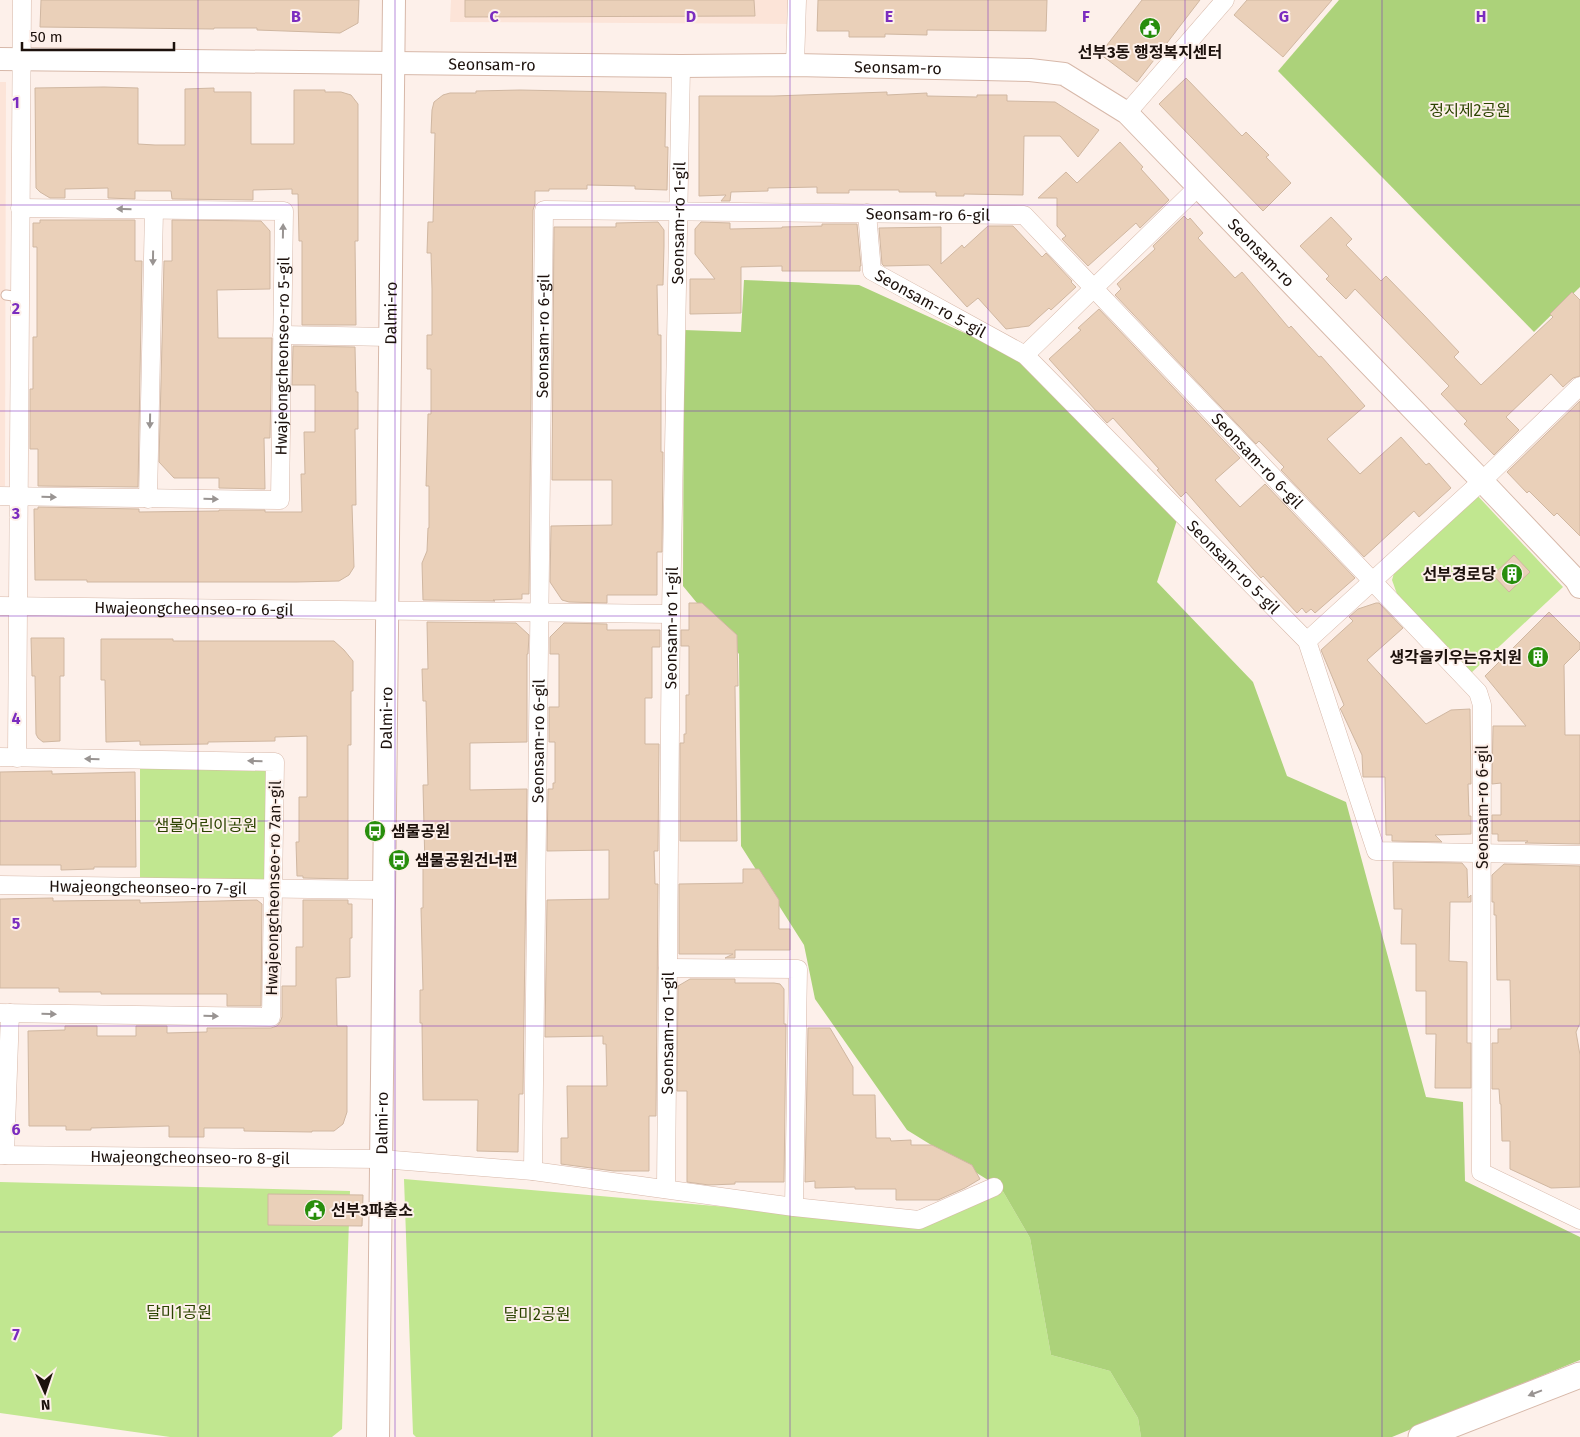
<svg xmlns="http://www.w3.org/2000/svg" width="1580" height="1437" font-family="'Fira Sans','Noto Sans KR',sans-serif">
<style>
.built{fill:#fce4d8}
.green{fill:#c1e790}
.forest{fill:#acd27a}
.building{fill:#ead0b9;stroke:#d0b7a1}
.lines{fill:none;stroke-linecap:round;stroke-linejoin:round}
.service-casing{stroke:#d7b8a9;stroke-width:11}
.minor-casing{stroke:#d7b8a9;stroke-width:19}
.tertiary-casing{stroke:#d7b8a9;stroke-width:24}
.secondary-casing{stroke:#d7b8a9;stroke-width:27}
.service{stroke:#fff;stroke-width:9}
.minor{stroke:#fff;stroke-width:18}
.tertiary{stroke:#fff;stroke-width:22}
.secondary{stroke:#fff;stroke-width:25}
.oneway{fill:#999492}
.grid{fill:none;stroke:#7b2cbf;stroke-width:1;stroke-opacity:0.55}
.labels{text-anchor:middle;stroke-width:4;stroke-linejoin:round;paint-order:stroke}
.poi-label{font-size:16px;font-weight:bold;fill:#1c110c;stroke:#fdf0ea;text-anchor:start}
.street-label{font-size:16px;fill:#1c110c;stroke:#fdf0ea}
.park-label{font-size:16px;fill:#2c4300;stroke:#fdf0ea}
.grid-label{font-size:16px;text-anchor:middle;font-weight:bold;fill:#7b2cbf;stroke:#fdf0ea;stroke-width:4;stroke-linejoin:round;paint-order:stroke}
</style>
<rect width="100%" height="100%" fill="#fdf0ea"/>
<g class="built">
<path d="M451 0H788V24L450 22Z"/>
<path d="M0 82H6L5 486H0Z"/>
</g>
<g class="green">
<path d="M1475 493 1563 587 1471 673 1397 594 1392 580 1396 566Z"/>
<path d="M140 764 272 765 271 885 140 884Z"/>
<path d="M404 1179 922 1224 1001 1188 1030 1238 1051 1355 1110 1371 1138 1418 1141 1437H416L413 1434Z"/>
<path d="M0 1182 350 1191 342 1429 332 1437H170L0 1413Z"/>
</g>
<g class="forest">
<path d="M1339 0H1580V287L1534 332 1278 71Z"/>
<path d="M744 280 859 285 1013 355 1177 520 1157 582 1253 682 1287 776 1346 802 1426 1097 1463 1102 1465 1181 1580 1237V1360L1392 1437H1141L1138 1418 1110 1371 1051 1355 1030 1238 1001 1188 907 1130 815 999 804 945 741 846 739 654 683 586 684 330 741 332Z"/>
</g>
<g class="building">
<path d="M41 0H359L358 23 340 33 257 30V28H214V29L40 27Z"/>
<path d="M465 0H754L755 16 465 17Z"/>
<path d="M818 0H1047L1046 31 927 30V35L885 34V37H849V31H817Z"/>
<path d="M1142 0H1200L1137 82 1100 54Z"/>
<path d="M1247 0H1332L1283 57 1234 15Z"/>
<path d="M1186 78 1242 136 1246 132 1269 155 1266 157 1291 183 1263 211 1159 104Z"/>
<path d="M104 87 138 88V144L155 145H185V89L214 88V92H251V144H294V90H325V92H341L351 95 358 104V241H355L356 325H302V241H299L298 194H292V189L253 190V200L172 199 171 191H135V199L108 198V188L65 189V198H50L40 192 36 188 35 88Z"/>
<path d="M520 90 666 93 665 147H668L667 190 635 189V186L587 185V189H549V191H535V204L533 210 529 594H522V599L493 600 495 601 423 600 422 563 427 551 428 528H429V486H426L427 454 428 414H431V369H427V335H432V289L431 253H427L428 222H433L435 133H431L432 110 434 102 443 95 450 93H476V91Z"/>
<path d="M887 92V95L927 93V96L977 97V95H1007V101L1055 102 1099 130 1078 157 1060 136H1024L1023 195 964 194V196H936V192H899V190H849V193H817V187L768 188V191L731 192 730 201H721L726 195 699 196V96H774Z"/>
<path d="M1120 142 1143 167 1141 169 1169 200 1140 228 1136 223 1088 266 1062 239 1066 236 1057 226V198H1038L1066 172 1077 183Z"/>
<path d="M1184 216 1188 220 1190 218 1203 233 1198 238 1235 278 1242 272 1289 328 1291 326 1319 357 1321 356 1365 406 1327 439 1360 474 1401 437 1426 465 1429 463 1451 488 1419 517 1414 511 1364 557 1281 470 1284 467 1259 441 1256 444 1115 295 1121 289 1117 284 1155 249 1153 246Z"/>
<path d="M1331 217 1352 239 1346 245 1381 281 1386 276 1423 314 1459 352 1454 357 1481 385 1553 317 1550 314 1572 292 1580 300V376L1573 378 1563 387 1551 374 1506 417 1519 430 1494 455 1464 424 1467 421 1441 394 1449 386 1355 289 1346 299 1326 279 1329 276 1300 246Z"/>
<path d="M40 220H135V261H142L138 487 38 486V449H30V389H33V337H37V247H33V223H40Z"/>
<path d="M172 220 261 221 270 231V289L217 290 218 338H272L270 438H264L265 489 219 488V478H174L159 462 164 261H172Z"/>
<path d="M658 222 664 230V246L663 285H657L658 335H661V452H663L662 552H657V595H607V603L569 602 562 600 550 582 551 526 612 525V480H552L554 227H616V223Z"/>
<path d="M701 222 730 223V229L782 228V227L822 226V224H857L861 266H860V271H782V266L741 267V313L690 314V279H715L695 254V229Z"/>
<path d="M988 226H1013L1042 257 1046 253 1072 281 1071 282 1076 287 1051 310 1049 308 1029 326 1006 329 978 298 967 307 929 265 884 266 882 264 879 228 941 227V264L962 245 964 248Z"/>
<path d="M1099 309 1240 458 1215 480 1240 507 1265 484 1355 578 1315 613 1311 609 1306 613 1302 608 1297 613 1263 576 1261 578 1186 492 1181 497 1157 470 1159 469 1113 418 1107 423 1049 359 1081 330 1078 328Z"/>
<path d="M293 346 355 347 356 392H358V429H355L356 505H352L354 567 349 575 339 581 296 582H87V580H35L34 509H38V507L139 509V512L219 511V510H265V512H302L301 474H305L304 432H315V385H292Z"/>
<path d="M1580 401V536L1557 513 1554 516 1529 491 1527 493 1507 472Z"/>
<path d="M1514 555 1530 572 1509 592 1493 575Z"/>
<path d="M689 603H702L737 635 738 686H735L737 841H680V743H684V734H686V695H689V646H681V630H689Z"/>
<path d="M1376 603H1379L1403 628 1367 660 1426 724 1451 710 1470 709 1471 784H1468L1469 816H1471V834L1435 835 1442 842 1392 841V835H1386L1385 777H1363L1362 755 1341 710 1340 709 1344 705 1321 650 1353 621 1349 617 1358 609Z"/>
<path d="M1549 612 1580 643V649L1564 665 1565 735H1580V844L1525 843 1528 841H1498V834H1492V815H1501V783L1492 784 1493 726H1526L1485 676Z"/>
<path d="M427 622 516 623 529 635 528 654H527V742L470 743V790L527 789 523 1094H519L518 1152 477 1151 478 1100H423L422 1023H420V990H423L421 908H423V868H425L423 785H428L426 701H423L422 669H428Z"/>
<path d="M564 623 607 624V630H660V647H652V698H645V744H659L658 851H654L655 884H658L656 1116H649V1171H614L561 1164V1138H568L567 1086H607L606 1044H603V1036L545 1037 547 900 609 899V850L547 851 548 789H553V783H555V742H549V707H559V654H550V637Z"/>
<path d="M31 638H64V676H60V741L43 742 38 738 36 734 35 676H32Z"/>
<path d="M101 639H173V641H334L344 650 353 661V691H351V745H348V879L303 878V876H297L296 842H299V797H307V736L275 737V741L208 742V744L140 745V741L106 742 105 680H101Z"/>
<path d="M52 771V774L135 772 136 867H94V869L61 870V865H0V772Z"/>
<path d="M1393 862 1462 863 1467 869 1468 898 1471 895V902H1450L1449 961 1467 962V1043H1471V1088H1435L1436 1034H1426V991H1416V944H1401L1402 909H1394Z"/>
<path d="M1504 864 1580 866V1023L1576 1032 1580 1055V1187L1551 1188 1510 1169V1141H1502L1501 1104H1500L1499 1089H1492V1043H1498V1029H1511L1510 980H1497L1496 915H1494V902H1492V875Z"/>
<path d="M743 869H759L779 900V929H790V950H735V958H725L733 954H679V884L743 883Z"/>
<path d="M53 898V901L140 900V903L257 900 262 904 261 1006H227V994H101V992H59V988H0V899Z"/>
<path d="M303 900H348V904H352V938H350V977L336 978 337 1026H347V1112L343 1124 334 1131H312V1132L244 1131V1128H204V1137H169V1126L91 1128V1130H66V1126H29L28 1031 65 1030V1026H97V1036H136V1026H167V1033L207 1032V1028H271L277 1026 280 1022 282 1017V986H296V947H303Z"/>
<path d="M690 979H735V983H774L780 984 784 989V1024H786L784 1182H735V1184L709 1185 687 1182V1091H677L678 986Z"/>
<path d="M808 1028H830L853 1067V1095H875L876 1138H890L891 1141 911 1140V1145H932L972 1165 980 1179 965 1188 938 1200H896V1189H855V1187L815 1188V1181L805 1182Z"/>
<path d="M268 1194 363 1195 362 1226 268 1225Z"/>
</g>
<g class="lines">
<g class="service-casing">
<path id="service" d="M6 295 20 297"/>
</g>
<g class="minor-casing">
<g id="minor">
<path d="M795 65 797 0"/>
<path d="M1127 113 1225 0"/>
<path id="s1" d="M867 213 872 271 1025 355 1307 641 1376 851 1580 855"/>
<path d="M282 335 390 337"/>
<path d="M1025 355 1198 187"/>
<path id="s2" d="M0 496 280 500 284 211 20 208"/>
<path d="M148 499 154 210"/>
<path id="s3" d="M0 606 671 614"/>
<path d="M1307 641 1482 481 1580 386"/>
<path d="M0 757 275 762 271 1017 0 1013"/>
<path d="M17 758 22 0"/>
<path id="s4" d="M0 885 384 890"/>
<path d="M668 968 798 969 794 1207"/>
<path id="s5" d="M0 1155 381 1159 533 1171 794 1207 919 1220 994 1187"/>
<path d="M5 1155 10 1013"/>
<path id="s6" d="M533 1171 544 210 1024 215 1478 692 1482 705 1481 1172 1580 1220"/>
<path id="s7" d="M666 1189 671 614 681 66"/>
</g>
</g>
<g class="tertiary-casing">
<g id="tertiary">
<path id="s8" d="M0 59 681 66 795 65 1030 70 1064 74 1127 113 1482 481 1576 580 1580 587"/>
<path id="s9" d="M378 1437 394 0"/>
</g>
</g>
<g class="secondary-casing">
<path id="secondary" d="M1421 1437 1580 1375"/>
</g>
<use href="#service" class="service"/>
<use href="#minor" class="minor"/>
<use href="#tertiary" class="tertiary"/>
<use href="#secondary" class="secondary"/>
</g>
<defs><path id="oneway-solid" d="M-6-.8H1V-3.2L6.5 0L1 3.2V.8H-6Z" transform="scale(1.25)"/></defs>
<g class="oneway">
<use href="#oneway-solid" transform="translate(124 209) rotate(-179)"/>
<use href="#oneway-solid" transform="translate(283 231) rotate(-89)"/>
<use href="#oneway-solid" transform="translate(153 258) rotate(91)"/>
<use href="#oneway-solid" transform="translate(150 421) rotate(91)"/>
<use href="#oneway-solid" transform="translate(49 497) rotate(1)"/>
<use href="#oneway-solid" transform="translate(211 499) rotate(1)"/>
<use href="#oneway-solid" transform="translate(92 759) rotate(-179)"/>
<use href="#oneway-solid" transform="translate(255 761) rotate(-179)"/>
<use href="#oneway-solid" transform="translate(49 1014) rotate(1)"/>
<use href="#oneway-solid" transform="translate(211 1016) rotate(1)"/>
<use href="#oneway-solid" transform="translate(1535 1393) rotate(159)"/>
</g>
<path class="grid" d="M198 0V1437M395 0V1437M592 0V1437M790 0V1437M988 0V1437M1185 0V1437M1382 0V1437M0 205H1580M0 411H1580M0 616H1580M0 821H1580M0 1026H1580M0 1232H1580"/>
<defs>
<g id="civic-disc" transform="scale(1.125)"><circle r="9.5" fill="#288e0c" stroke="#fdf0ea"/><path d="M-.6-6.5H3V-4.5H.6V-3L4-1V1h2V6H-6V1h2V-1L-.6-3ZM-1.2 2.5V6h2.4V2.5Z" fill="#fff"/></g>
<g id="building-disc" transform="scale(1.125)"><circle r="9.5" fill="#288e0c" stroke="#fdf0ea"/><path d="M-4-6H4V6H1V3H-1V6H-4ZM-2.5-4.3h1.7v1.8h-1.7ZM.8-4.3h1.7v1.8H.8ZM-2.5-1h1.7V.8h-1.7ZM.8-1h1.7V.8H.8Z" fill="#fff"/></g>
<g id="bus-disc" transform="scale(1.125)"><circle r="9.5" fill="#288e0c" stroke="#fdf0ea"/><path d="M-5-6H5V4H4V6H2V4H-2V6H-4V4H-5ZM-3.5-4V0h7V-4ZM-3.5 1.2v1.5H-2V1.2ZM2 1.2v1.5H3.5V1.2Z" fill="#fff"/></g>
</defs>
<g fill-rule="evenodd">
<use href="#civic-disc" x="1150" y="28"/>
<use href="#building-disc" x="1512" y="574"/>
<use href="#building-disc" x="1538" y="657"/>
<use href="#bus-disc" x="375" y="831"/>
<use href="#bus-disc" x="399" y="860"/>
<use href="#civic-disc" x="315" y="1210"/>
</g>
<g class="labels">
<g class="poi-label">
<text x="1150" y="58" text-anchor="middle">선부3동 행정복지센터</text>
<text x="1496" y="580" text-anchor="end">선부경로당</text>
<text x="1522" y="663" text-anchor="end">생각을키우는유치원</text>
<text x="391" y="837">샘물공원</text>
<text x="415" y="866">샘물공원건너편</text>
<text x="331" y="1216">선부3파출소</text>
</g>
<g class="street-label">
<text dy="6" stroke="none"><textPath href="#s8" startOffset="492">Seonsam-ro</textPath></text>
<text dy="6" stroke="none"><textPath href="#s8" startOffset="898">Seonsam-ro</textPath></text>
<text dy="6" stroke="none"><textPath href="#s6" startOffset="1345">Seonsam-ro 6-gil</textPath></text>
<text dy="6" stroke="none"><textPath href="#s7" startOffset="966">Seonsam-ro 1-gil</textPath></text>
<text dy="6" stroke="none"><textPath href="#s8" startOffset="1332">Seonsam-ro</textPath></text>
<text dy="6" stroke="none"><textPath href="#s1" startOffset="125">Seonsam-ro 5-gil</textPath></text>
<text dy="6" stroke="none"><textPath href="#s9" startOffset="1124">Dalmi-ro</textPath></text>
<text dy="6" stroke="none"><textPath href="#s6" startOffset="835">Seonsam-ro 6-gil</textPath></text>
<text dy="6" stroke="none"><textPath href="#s2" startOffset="424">Hwajeongcheonseo-ro 5-gil</textPath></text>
<text dy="6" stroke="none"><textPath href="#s6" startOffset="1780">Seonsam-ro 6-gil</textPath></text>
<text dy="6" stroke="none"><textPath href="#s1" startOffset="530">Seonsam-ro 5-gil</textPath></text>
<text dy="6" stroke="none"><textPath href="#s3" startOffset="194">Hwajeongcheonseo-ro 6-gil</textPath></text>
<text dy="6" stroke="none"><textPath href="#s7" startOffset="561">Seonsam-ro 1-gil</textPath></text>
<text dy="6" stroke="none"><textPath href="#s9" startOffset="719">Dalmi-ro</textPath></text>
<text dy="6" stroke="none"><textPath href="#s6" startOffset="430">Seonsam-ro 6-gil</textPath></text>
<text transform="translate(1482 807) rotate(-90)" y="6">Seonsam-ro 6-gil</text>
<text dy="6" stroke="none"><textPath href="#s4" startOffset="148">Hwajeongcheonseo-ro 7-gil</textPath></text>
<text transform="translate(273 888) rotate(-89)" y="6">Hwajeongcheonseo-ro 7an-gil</text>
<text dy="6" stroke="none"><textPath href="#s7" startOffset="156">Seonsam-ro 1-gil</textPath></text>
<text dy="6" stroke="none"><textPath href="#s9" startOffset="314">Dalmi-ro</textPath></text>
<text dy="6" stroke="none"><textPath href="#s5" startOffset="190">Hwajeongcheonseo-ro 8-gil</textPath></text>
</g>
<g class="park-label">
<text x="1470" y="116">정지제2공원</text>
<text x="206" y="831">샘물어린이공원</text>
<text x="179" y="1318">달미1공원</text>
<text x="537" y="1320">달미2공원</text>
</g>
</g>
<g class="grid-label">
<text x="296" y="22">B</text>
<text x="494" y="22">C</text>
<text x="691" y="22">D</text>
<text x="889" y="22">E</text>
<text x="1086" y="22">F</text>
<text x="1284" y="22">G</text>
<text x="1481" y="22">H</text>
<text x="16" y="108">1</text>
<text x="16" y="314">2</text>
<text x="16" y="519">3</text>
<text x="16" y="724">4</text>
<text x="16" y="929">5</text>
<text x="16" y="1135">6</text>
<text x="16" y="1340">7</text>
</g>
<g transform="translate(45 1392) rotate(177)" stroke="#fdf0ea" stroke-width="4" paint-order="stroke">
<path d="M0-4L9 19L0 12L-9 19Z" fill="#1c110c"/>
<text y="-8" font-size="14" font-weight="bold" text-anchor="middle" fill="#1c110c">N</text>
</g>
<path d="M22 42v8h152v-8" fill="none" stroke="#1c110c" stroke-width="2.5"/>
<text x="30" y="42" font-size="15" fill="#1c110c" stroke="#fdf0ea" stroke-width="4" paint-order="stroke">50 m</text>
</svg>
